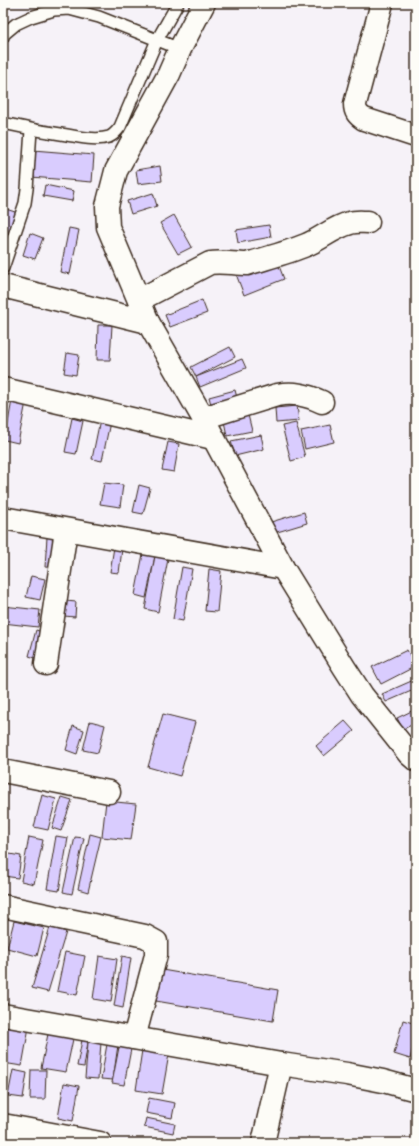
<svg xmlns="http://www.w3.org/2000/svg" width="419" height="1146" font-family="'Comic Neue',sans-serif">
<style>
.building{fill:#d9ccfe;stroke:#3b2a1e}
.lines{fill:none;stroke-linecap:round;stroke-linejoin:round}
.lane-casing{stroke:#3b2a1e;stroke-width:14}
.street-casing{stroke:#3b2a1e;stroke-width:25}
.secondary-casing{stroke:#3b2a1e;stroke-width:25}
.lane{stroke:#fdfcf7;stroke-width:11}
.street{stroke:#fdfcf7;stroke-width:22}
.secondary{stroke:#fdfcf7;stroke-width:22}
</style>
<rect width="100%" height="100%" fill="#f6f2f8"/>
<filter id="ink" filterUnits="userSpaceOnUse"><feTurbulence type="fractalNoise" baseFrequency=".025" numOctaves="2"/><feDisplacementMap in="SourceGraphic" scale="8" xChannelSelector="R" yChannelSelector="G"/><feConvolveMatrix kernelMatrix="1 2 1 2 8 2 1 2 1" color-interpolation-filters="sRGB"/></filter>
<g filter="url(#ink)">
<g class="building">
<path d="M33 150 94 155 92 182 31 177Z"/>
<path d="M160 166 162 181 138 184 136 170Z"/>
<path d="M45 185 74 191 72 201 43 196Z"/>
<path d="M153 193 157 206 131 214 127 201Z"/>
<path d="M3 208 18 213 3 255Z"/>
<path d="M174 215 192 247 178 254 160 223Z"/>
<path d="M269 225 271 237 238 243 236 230Z"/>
<path d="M69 228 79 230 70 274 60 272Z"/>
<path d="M30 233 43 238 35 259 23 255Z"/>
<path d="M276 258 284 279 244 295 236 274Z"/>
<path d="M202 300 207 313 170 327 165 315Z"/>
<path d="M98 325H112L110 360H97Z"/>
<path d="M230 347 235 357 196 377 191 367Z"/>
<path d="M67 353 79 355 76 375 64 373Z"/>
<path d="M242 359 246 368 200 387 196 377Z"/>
<path d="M235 390 238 402 212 408 209 397Z"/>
<path d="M12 400 26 402 18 443 5 440Z"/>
<path d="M297 406 299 421 276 423 275 408Z"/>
<path d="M247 411 252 431 227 436 223 416Z"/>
<path d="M72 418 83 421 76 454 65 452Z"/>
<path d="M100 420 110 422 102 461 92 459Z"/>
<path d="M296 423 305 457 291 461 282 426Z"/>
<path d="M330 425 334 442 305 449 301 431Z"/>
<path d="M261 435 264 449 235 456 231 441Z"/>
<path d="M168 442 179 444 174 472 162 470Z"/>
<path d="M104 483 123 485 120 507 100 504Z"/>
<path d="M139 485 150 488 143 514 133 512Z"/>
<path d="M304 512 307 523 274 533 271 522Z"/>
<path d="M47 537 61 538 58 568 45 567Z"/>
<path d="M114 547 122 549 119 573 110 572Z"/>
<path d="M143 554 155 556 146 598 135 595Z"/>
<path d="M155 556 168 559 158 612 145 609Z"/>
<path d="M182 567 192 569 183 621 173 619Z"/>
<path d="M209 569 221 571 217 612 205 611Z"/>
<path d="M31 576 45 579 40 600 26 597Z"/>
<path d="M66 601 76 602 75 617 64 616Z"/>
<path d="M3 606 40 610 38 627 3 623Z"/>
<path d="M36 630 49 634 42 660 29 656Z"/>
<path d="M407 650 416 666 381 684 372 667Z"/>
<path d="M416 679V689L386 702 382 694Z"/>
<path d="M416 709V723L403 729 397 718Z"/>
<path d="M163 714 195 722 180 776 148 767Z"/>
<path d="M90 721 105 725 98 753 83 750Z"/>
<path d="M345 721 354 731 324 756 316 746Z"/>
<path d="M73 726 84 730 77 754 66 750Z"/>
<path d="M42 795 56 799 48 830 34 827Z"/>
<path d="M62 797 72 800 61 831 52 828Z"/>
<path d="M106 801 136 804 131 840 102 837Z"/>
<path d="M3 827H6L3 840Z"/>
<path d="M90 834 101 837 88 892 78 889Z"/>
<path d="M56 836 68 838 59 891 47 889Z"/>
<path d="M29 837 43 840 34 884 21 881Z"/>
<path d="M75 837 84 838 72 894 63 892Z"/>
<path d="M4 853 21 856 18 878 3 876Z"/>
<path d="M14 921 44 928 37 956 7 948Z"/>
<path d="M50 927 66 932 48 992 32 988Z"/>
<path d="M65 952 85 956 77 995 57 991Z"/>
<path d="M99 956 117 959 111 1002 93 999Z"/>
<path d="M122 956 131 958 123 1008 114 1006Z"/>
<path d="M162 970 278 990 273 1021 156 1001Z"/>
<path d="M403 1020 416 1024V1036L410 1059 394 1054Z"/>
<path d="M6 1024 29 1027 22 1066 3 1063V1040Z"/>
<path d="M48 1034 73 1039 66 1072 41 1068Z"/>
<path d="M82 1040 88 1042 84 1067 77 1066Z"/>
<path d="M88 1042 101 1043 98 1079 85 1078Z"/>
<path d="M107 1044 118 1045 113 1080 101 1079Z"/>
<path d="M119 1047 131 1049 124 1085 112 1083Z"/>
<path d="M142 1050 169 1054 162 1094 136 1090Z"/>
<path d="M13 1070 27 1073 23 1098 8 1096Z"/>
<path d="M31 1070H46L45 1099H30Z"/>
<path d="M64 1083 79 1086 73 1121 58 1118Z"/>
<path d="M149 1098 175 1103 172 1118 146 1113Z"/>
<path d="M146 1118 175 1124 173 1133 144 1127Z"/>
</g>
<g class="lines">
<g class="lane-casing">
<g id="lane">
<path d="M3 37 4 34 16 24 31 17 54 10 69 9 99 17 180 49"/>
<path d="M3 123C24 128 45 132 67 135 80 137 96 141 109 137 114 135 117 131 120 127L157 40 178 3"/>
<path d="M3 268 25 203 27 189 31 130"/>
</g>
</g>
<g class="street-casing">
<g id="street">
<path d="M382 3 355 104C355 112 358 115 364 119L416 136"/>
<path d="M3 286 148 322"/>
<path d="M139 300 210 263C222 261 234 264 247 264 266 258 287 253 306 245 321 239 334 227 350 223 356 221 362 222 368 222"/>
<path d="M3 389 213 438"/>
<path d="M203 418 277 395C294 392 307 395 322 402"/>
<path d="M3 518 283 568"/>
<path d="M46 664 66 530"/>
<path d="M3 771 109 792"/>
<path d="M3 906 145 936 156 942V955L134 1038"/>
<path d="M3 1015 281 1064 347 1074 383 1081 416 1090"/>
<path d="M3 1125 100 1143"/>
<path d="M263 1143 281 1064"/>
</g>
</g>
<g class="secondary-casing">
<path id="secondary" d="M204 3 180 49 169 74 116 171 107 206 108 227 148 322 203 418 283 568 344 667 362 695 409 754 416 760"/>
</g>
<use href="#lane" class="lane"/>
<use href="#street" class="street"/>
<use href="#secondary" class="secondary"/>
</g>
</g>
<rect width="419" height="1146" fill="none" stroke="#fdfcf7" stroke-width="16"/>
<rect x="8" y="8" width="403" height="1130" fill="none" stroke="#3b2a1e" stroke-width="1.5" filter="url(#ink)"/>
</svg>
